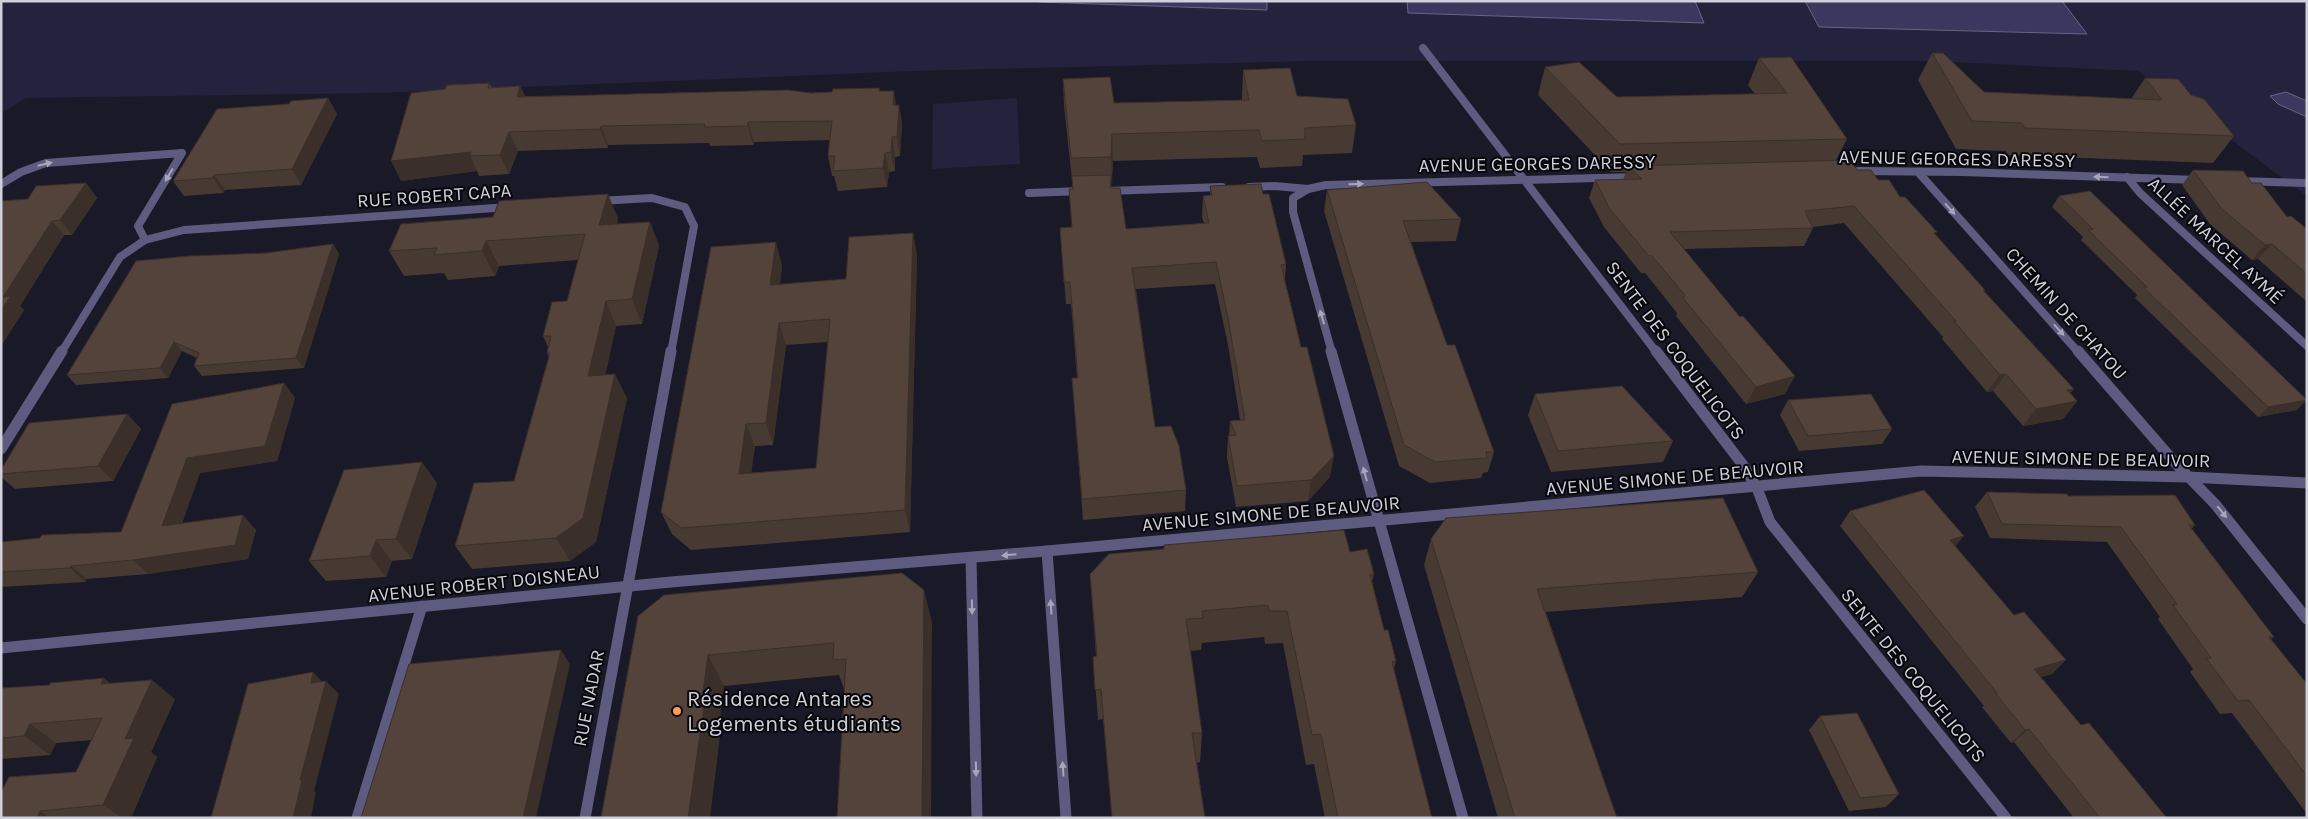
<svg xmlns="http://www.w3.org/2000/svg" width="2308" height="819" font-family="Karla,sans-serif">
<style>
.green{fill:#24223d}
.water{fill:#3b375f;stroke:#686584}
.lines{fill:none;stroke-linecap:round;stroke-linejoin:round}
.pedestrian-far1{stroke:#5d5b7f;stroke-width:8}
.pedestrian{stroke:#5d5b7f;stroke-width:11}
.minor-far1{stroke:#5d5b7f;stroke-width:8}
.minor{stroke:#5d5b7f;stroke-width:11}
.wall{fill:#473a32;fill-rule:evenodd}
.shaded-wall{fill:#3a2f29}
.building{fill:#53433a;stroke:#3a2f29;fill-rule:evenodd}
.oneway{fill:#a8a7ba}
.poi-dot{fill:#fe9b59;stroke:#06060b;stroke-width:2}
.labels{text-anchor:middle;stroke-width:4;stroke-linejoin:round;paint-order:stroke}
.street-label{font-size:19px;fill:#d0d0da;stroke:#06060b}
.near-poi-label{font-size:22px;fill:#d0d0da;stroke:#06060b;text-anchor:start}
</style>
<rect width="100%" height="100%" fill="#1a1927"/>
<g class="green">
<path d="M1 1H2307V196L2138 71 1929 61H1307L914 71 376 93 26 98 1 113Z"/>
<path d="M1017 98 1020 164 932 169 933 104Z"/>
</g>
<g class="water">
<path d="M1039 1H1267V10L1039 2Z"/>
<path d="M1407 1H1695L1704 23 1408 13Z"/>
<path d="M1805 1H2062L2087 34 1819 27Z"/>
<path d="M2286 92 2307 101V117L2278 104 2270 96Z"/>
</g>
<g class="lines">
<g class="pedestrian-far1">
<path d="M1423 48 1657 353"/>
<path d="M1249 187 1275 186 1308 189"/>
<path d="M1107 191 1222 187"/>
<path d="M1029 193 1082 191"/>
</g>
<path class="pedestrian" d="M1656 351 1743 465 1757 488 1770 522 2006 818"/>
<g class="minor-far1">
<path d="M1858 171 1962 172 2198 180"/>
<path d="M1918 172 2079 353"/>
<path d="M2127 177 2140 193 2307 346"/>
<path d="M2238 181 2307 183"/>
<path d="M1 184 21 172 46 163 182 153 138 226 145 240"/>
<path d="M598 201 652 198 685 207 694 226 671 353"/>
<path d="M61 353 120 257 145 240 184 230 509 207"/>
<path d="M1332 353 1293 212V198L1308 189 1326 185 1636 177"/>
</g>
<g class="minor">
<path d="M1331 351 1463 818"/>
<path d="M2078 351 2178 466 2215 504 2307 619"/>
<path d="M1 449 62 351"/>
<path d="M1047 551 1066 818"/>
<path d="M971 558 977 818"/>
<path d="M1 648 671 582 1047 551 1921 471 2188 477 2307 483"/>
<path d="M357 818 422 606"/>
<path d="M585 818 671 351"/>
</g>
</g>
<g class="wall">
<path d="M1932 53 1984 92 2131 99 2145 78 2191 95 2234 136 2213 163 2008 155 2006 151 1956 149 1918 80Z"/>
<path d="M1759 58 1847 139 1836 160 1878 180 1900 197 1935 235 1985 290 1984 292 2077 401 2063 419 2023 426 1993 391 1987 392 1942 339 1943 337 1844 223 1813 227V228L1804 246 1684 249 1785 394 1746 404 1676 316 1677 313 1645 273H1641L1604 227 1589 198 1595 180H1623L1626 172H1611L1538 95 1545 67 1617 97 1755 94 1748 85Z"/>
<path d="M1243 70 1356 125 1352 153 1303 155 1302 166 1260 168 1257 157 1113 161 1111 188 1126 229 1204 223 1202 218 1203 196H1210V186L1263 194 1286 264 1285 280 1330 477 1308 501 1236 507 1227 457 1228 436H1229L1230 421 1240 420 1228 345 1215 284 1136 289 1155 427 1186 490 1185 511 1083 520 1072 378H1077L1071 304H1066L1060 228 1072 227 1069 189H1073L1064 106 1063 79 1114 103 1242 100V97Z"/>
<path d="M489 83 492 87 520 86 525 96 811 93 832 92 879 88 880 91 896 105H899L902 124 900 156 895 157V171L889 172 887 187 838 191 834 176H832L828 156 830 140 754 142 753 145 710 146 709 143 608 145V148L518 151 509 174 479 176 477 171 401 181 445 89Z"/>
<path d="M328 98 337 114 301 185 225 190 223 193 184 196 173 181Z"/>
<path d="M2193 170 2252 183 2287 217 2307 229V302L2258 259 2252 260 2210 224 2182 185Z"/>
<path d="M86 183 97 198 72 235H64L20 306 24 310 1 346V201L28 199Z"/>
<path d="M1327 190 1461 219 1456 241 1411 242 1447 345 1494 452 1488 472 1483 473 1481 478 1430 483 1399 466 1324 211Z"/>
<path d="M2059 196 2297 410 2258 417 2135 298 2137 295 2081 240 2083 237 2052 207Z"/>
<path d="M618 218 617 224 650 222 659 246 642 324 616 326 605 374 627 398 596 542 570 561 472 569 455 546 514 481 549 357 547 353 548 347 543 336 567 301 578 260 499 266 495 276 448 280 444 273 404 276 389 251Z"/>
<path d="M913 233 917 256 910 532 691 550 672 534 661 512 782 265 780 284 846 279ZM828 342 816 468 751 473 755 446 773 445 786 345Z"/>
<path d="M333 244 339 254 304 368 202 376 194 366 197 358 182 351 168 378 76 385 67 375 266 253Z"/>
<path d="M284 383 295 398 277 461 200 473 182 523 256 530 248 559 148 574 87 579 85 582 1 587V542L121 532Z"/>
<path d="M1535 394 1673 441 1663 462 1551 472 1528 415Z"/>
<path d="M1788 400 1892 429 1882 444 1799 451 1780 415Z"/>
<path d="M127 414 141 429 113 481 15 489 1 477V470Z"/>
<path d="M437 483 412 559 392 561 386 577 326 581 309 561Z"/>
<path d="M1987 492 2068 496 2195 525 2191 529 2274 637 2271 639 2307 684V814L2232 713 2220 714 2190 672 2193 669 2158 619 2160 617 2107 542 1990 538 1975 507Z"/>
<path d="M1850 511 1955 546 2052 674 2040 677 2081 725 2167 818H2074L2014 742 2011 743 1982 707 1984 706 1840 526Z"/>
<path d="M1431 539 1758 572 1742 597 1546 612 1617 818H1498L1424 565Z"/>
<path d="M1164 545 1350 552 1374 574 1372 582 1384 630 1396 661 1394 669 1432 818H1325L1314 764 1306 765 1283 643 1265 644 1264 637 1202 643 1201 650 1190 651 1202 733 1200 762 1197 763 1205 818H1112L1103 719 1098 720 1093 657 1096 656 1090 574 1164 550Z"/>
<path d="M638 616 932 622 844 689 839 675 724 686 718 733 720 737Z"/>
<path d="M111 683 175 699 151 752 157 757 131 818H1L76 772 92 740 56 743 50 755 1 759V688Z"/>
<path d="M1820 716 1899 794 1886 807 1849 811 1809 730Z"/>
</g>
<g class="shaded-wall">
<path d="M520 86 529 105 517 97Z"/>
<path d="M894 91 897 110 893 105Z"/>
<path d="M328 98 337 114 301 185 292 169Z"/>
<path d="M899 105 902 124 900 156 897 137Z"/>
<path d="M748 122 754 142 753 145 748 126Z"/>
<path d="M601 126 608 145V148L600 129Z"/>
<path d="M509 132 518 151 509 174 500 155Z"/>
<path d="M1112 134 1113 161 1112 185 1111 157Z"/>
<path d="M892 137 895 157V171L891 152Z"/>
<path d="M471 152 470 156 477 171 401 181 391 161Z"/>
<path d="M885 153 889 172 887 187 883 168Z"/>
<path d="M214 175 225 190 223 193 213 178Z"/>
<path d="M86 183 97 198 72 235 60 220Z"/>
<path d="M608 194 618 218 610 249 599 225Z"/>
<path d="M52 221 64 235 20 306 24 310 1 346V310L3 297Z"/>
<path d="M650 222 659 246 642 324 632 299Z"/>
<path d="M913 233 917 256 910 532 905 510Z"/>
<path d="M486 241 499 266 495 276 482 251Z"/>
<path d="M776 242 782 265 777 308 770 285Z"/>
<path d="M333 244 339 254 304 368 296 358Z"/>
<path d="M2272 244 2258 259 2252 260 2265 245Z"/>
<path d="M606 301 616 326 600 400 588 376Z"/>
<path d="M779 323 786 345 773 445 766 423Z"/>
<path d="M174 342 182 351 168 378 160 368Z"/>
<path d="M615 374 627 398 596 542 570 561 556 538Z"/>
<path d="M2006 374 1993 391 1987 392 2000 375Z"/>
<path d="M1795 376 1785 394 1746 404 1756 387Z"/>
<path d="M284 383 295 398 277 461 200 473 176 540 162 526 187 458Z"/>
<path d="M2074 389 2062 404 2077 401 2063 419 2023 426 2036 409 2067 390Z"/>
<path d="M2307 400 2297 410 2258 417 2268 407Z"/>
<path d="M127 414 141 429 113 481 98 466Z"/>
<path d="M746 424 755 446 748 496 739 474Z"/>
<path d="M1334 456 1330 477 1308 501 1311 480Z"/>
<path d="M422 462 437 483 412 559 396 539Z"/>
<path d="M243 515 256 530 248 559 148 574 133 560Z"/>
<path d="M1964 536 1952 550 1950 540Z"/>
<path d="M376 540 392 561 386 577 370 556Z"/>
<path d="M71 566 87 579 85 582 70 568Z"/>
<path d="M924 590 932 622 931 818H922Z"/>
<path d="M561 650 570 664 536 818H523Z"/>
<path d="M708 655 724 686 718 733 720 737 710 818H688L701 707Z"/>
<path d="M2066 660 2052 674 2020 683 2034 669Z"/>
<path d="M313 672 325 685 326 681 339 694 314 791 316 792 311 818H293L300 780 311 683Z"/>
<path d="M104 678 128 697 101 684Z"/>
<path d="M152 680 175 699 151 752 157 757 131 818H122L103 805 125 739Z"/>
<path d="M30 724 56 743 50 755 24 736Z"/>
<path d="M2029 729 2014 742 2011 743 2025 730Z"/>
<path d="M40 811 50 818H37Z"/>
</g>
<g class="building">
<path d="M1932 53H1943L1984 92 2162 100 2145 78 2178 79 2191 95 2204 99 2234 136 2025 128 2022 123 1972 121Z"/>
<path d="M1791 57 1847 139 1620 144 1545 67 1579 62 1617 97 1787 93 1759 58Z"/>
<path d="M1290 68 1297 96 1348 99 1356 125 1305 128V139L1262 141 1259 130 1112 134 1111 157 1071 158 1063 79 1110 77 1114 103 1249 100 1243 70Z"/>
<path d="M489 83 488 88 520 86 517 97 788 90 811 93 832 92 833 89 879 88V91H894L893 105H899L897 137H892L891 152 885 153 883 168 833 171 835 156H828L832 121 748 122V126L704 127 705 124 601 126 600 129 509 132 500 155 470 156 471 152 391 161 411 93 445 89 447 85Z"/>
<path d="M328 98 292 169 214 175 213 178 173 181 217 109 289 104 291 101Z"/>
<path d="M1850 160 1857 170H1871L1878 180H1889L1900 197H1905L1937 232 1934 233 1985 290H1983L2074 389 2067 390 2077 401 2036 409 2006 374 2000 375 1954 321H1956L1854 206 1805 211 1813 228 1670 232 1740 317 1743 316 1795 376 1756 387 1683 298 1685 295 1652 256 1648 255 1610 209 1595 180 1642 179 1628 166Z"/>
<path d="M2193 170 2243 171 2252 183H2261L2287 217 2291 216 2307 229V274L2272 244 2265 245 2222 209Z"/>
<path d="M1111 175 1110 188H1120L1126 229 1209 223 1203 196 1212 195 1210 186 1261 184 1263 194H1269L1286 264 1281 265 1294 318 1301 347H1307L1334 456 1311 480 1237 486 1228 436 1236 435 1230 421 1245 420 1229 323 1216 262 1132 268 1155 427 1171 426 1179 446 1186 490 1082 499 1072 378H1078L1070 282H1064L1060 228 1072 227 1069 189H1073L1072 176Z"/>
<path d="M1427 182 1461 219 1403 221 1447 345H1455L1494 452H1486L1487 458 1435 462 1404 445 1327 190Z"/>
<path d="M86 183 60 220 52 221 3 297 11 296 1 310V201L28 199 36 186Z"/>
<path d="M2090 191 2307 400 2268 407 2143 287H2147L2088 230 2093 229 2059 196Z"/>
<path d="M608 194 599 225 650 222 632 299 606 301 588 376 615 374 583 518 556 538 455 546 474 483 514 481 550 353H547L551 336H543L552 302 567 301 585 234 486 241 482 251 434 255 437 248 389 251 401 224 493 217 499 201Z"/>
<path d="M913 233 905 510 681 528 661 512 711 247 776 242 770 285 846 279 849 237ZM830 319 816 468 739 474 746 424 766 423 779 323Z"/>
<path d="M333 244 296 358 194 366 199 353 174 342 160 368 67 375 136 261 189 256 266 253Z"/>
<path d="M284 383 265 446 187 458 162 526 243 515 235 545 133 560 71 566 70 568 1 572V542L40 538 42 535 121 532 172 404Z"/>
<path d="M1622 386 1673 441 1558 451 1535 394Z"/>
<path d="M1871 394 1892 429 1808 436 1788 400Z"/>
<path d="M127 414 98 466 1 474V470L29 423Z"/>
<path d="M422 462 396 539 376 540 370 556 309 561 344 470Z"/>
<path d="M1924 490 1964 536 1950 540 2014 615 2024 612 2066 660 2034 669 2081 725 2089 723 2167 818H2100L2029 729 2025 730 1996 694 1997 693 1850 511Z"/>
<path d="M1987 492 2067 494 2068 496 2175 495 2195 525H2189L2274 637H2269L2307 684V776L2249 700 2238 701 2206 658H2211L2173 605 2177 604 2121 527 2002 524Z"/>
<path d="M1723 498 1758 572 1537 589 1617 818H1515L1431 539 1446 518Z"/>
<path d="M1344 530 1350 552 1367 549 1374 574 1370 575 1384 630H1388L1396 661 1392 662 1432 818H1338L1321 734 1312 735 1287 611H1269L1268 605 1202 611 1203 618 1186 619 1202 733H1192L1205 818H1112L1101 689 1095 690 1093 657 1097 656 1090 574 1109 554 1164 549V545Z"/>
<path d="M902 573 924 590 922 818H837L846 659 833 660 834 643 708 655 701 707H704L688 818H601L638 616 664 595Z"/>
<path d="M561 650 523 818H361L409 664Z"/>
<path d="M313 672 311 683 326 681 300 780H302L293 818H211L248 684Z"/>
<path d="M104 678 101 684 152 680 125 739 134 738 103 805 40 811 37 818H1V792L9 777 76 772 102 718 30 724 24 736 1 738V688L50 685V683Z"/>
<path d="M1857 713 1899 794 1860 798 1820 716Z"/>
</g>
<defs><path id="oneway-solid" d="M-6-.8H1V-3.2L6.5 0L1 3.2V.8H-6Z" transform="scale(1.25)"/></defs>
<g class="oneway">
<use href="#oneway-solid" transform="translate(45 164) rotate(-13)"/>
<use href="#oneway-solid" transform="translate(169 175) rotate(121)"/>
<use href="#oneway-solid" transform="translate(2101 177) rotate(-178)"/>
<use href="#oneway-solid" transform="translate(1356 184) rotate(-2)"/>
<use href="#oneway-solid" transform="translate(1950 209) rotate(48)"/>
<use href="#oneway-solid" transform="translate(1322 317) rotate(-106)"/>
<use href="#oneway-solid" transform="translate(2059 330) rotate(48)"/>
<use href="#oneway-solid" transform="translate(1365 474) rotate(-105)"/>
<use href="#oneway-solid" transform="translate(2222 512) rotate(51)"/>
<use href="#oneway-solid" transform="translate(1009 555) rotate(175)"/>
<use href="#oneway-solid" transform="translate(972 607) rotate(89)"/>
<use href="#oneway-solid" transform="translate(1051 607) rotate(-94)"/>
<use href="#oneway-solid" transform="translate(976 769) rotate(89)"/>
<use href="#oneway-solid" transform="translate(1063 769) rotate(-94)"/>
</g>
<circle class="poi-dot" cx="677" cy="711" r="5"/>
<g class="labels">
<g class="street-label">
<text transform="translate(1957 158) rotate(1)" y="7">AVENUE GEORGES DARESSY</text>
<text transform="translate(1537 163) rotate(-1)" y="7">AVENUE GEORGES DARESSY</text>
<text transform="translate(434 195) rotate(-4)" y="7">RUE ROBERT CAPA</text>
<text transform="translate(2216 240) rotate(43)" y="7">ALLÉE MARCEL AYMÉ</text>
<text transform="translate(2067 313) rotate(48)" y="7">CHEMIN DE CHATOU</text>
<text transform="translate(1676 350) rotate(53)" y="7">SENTE DES COQUELICOTS</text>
<text transform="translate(2081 458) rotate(1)" y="7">AVENUE SIMONE DE BEAUVOIR</text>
<text transform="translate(1675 477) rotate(-5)" y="7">AVENUE SIMONE DE BEAUVOIR</text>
<text transform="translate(1271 513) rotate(-5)" y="7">AVENUE SIMONE DE BEAUVOIR</text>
<text transform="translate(484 583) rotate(-6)" y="7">AVENUE ROBERT DOISNEAU</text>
<text transform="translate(1914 675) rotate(51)" y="7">SENTE DES COQUELICOTS</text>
<text transform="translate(588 698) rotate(-79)" y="7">RUE NADAR</text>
</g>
<g class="near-poi-label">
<text x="687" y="706">Résidence Antares<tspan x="687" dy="25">Logements étudiants</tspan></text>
</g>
</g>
<rect width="2308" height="819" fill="none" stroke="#d0d0da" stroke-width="5"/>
</svg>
